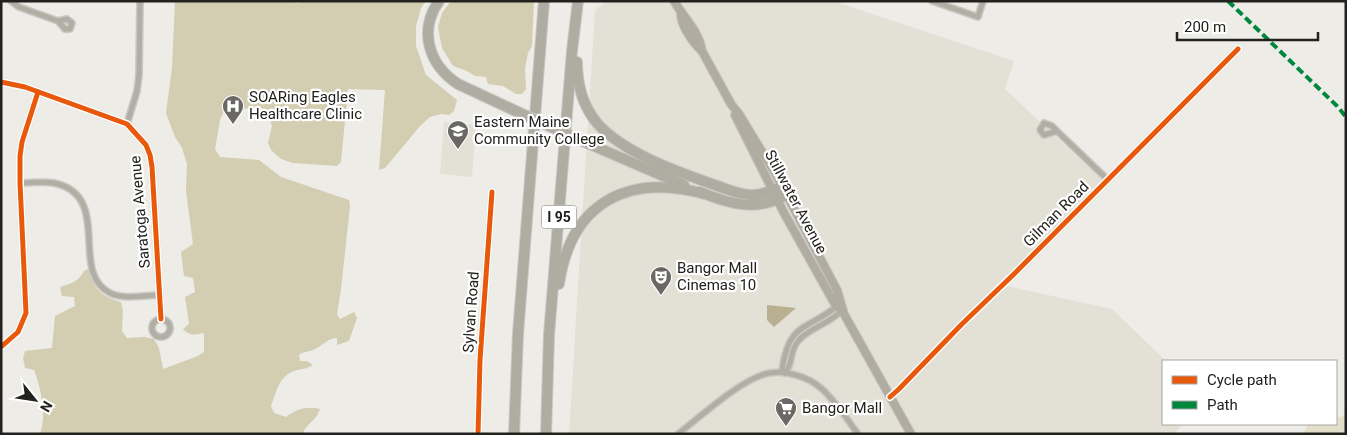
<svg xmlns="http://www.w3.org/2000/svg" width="1347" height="435" font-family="Roboto,sans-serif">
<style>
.built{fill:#e3e1d6}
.green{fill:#e3dec9}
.forest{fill:#d3cdb2}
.water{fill:#b9b091}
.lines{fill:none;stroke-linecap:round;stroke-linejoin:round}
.minor-casing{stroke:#c8c7c4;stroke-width:8}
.secondary-casing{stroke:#c8c7c4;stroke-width:10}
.motorway-casing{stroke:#c8c7c4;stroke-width:12}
.minor{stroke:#b1afa3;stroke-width:5}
.secondary{stroke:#b1aca0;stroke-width:8}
.motorway{stroke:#afaca2;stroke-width:10}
.motorway-bridge-casing{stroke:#c8c7c4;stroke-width:12;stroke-linecap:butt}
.motorway-bridge{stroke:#afaca2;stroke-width:10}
.quiet{stroke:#00873e;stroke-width:4;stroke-dasharray:8 4;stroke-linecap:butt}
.cycleway-casing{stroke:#fff;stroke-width:8}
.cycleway{stroke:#e8590c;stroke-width:5}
.labels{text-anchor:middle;stroke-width:4.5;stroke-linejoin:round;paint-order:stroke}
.shield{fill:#fff;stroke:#646462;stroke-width:1}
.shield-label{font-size:14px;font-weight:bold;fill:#22211e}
.poi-label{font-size:15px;fill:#22211e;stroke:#fff;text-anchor:start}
.street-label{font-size:15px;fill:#22211e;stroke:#fff}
</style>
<rect width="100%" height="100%" fill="#edece7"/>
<g class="built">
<path d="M607 1H833L1014 61 1005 89 1102 180 998 284 1112 309 1166 361H1163V424H1183L1174 434H569L595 10Z"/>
<path d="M444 122 476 125 472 177 440 174Z"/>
</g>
<path class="green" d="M1346 413V434H1303L1308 425 1336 424V418L1343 416Z"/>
<g class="forest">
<path d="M175 1H290L297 3 302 1H426L421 8 416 26V46L426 75 457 100 454 111 449 115 441 114 430 117 420 126 385 168 379 170 385 90 348 89 341 162 337 166 293 163 281 159 271 150 268 143 272 126 265 110 259 107 224 111 220 120 215 149 220 157 259 160 281 177 349 200 350 206 341 289 337 314 340 319 354 312 357 318 349 341 337 345V338C327 339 323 345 315 349 309 352 304 351 299 355L300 361H307L313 365C307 369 301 369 294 371 279 376 276 393 271 406L274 413 286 417C297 409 307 406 320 409 316 422 306 423 303 434H40C47 415 41 388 34 370L25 368 23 358 25 351 52 348 55 316 75 306 74 297 62 296 60 287C71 284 79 281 84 271L88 269C95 290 99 295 121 302L123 311 122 331 127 338 144 337 154 339 159 348 163 369 198 356 204 352V333C195 335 189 336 183 329L189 324 185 297 195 292 193 278 184 276 181 252 193 244 186 191 187 164 182 148 175 137 166 113 172 68Z"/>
<path d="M451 1H534L532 46 528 53 525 68 526 89 522 94H516L503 86 488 84 486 77 475 76 467 71 453 66 442 48 438 27 442 13Z"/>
</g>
<path class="water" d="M767 305 796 308 774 327 767 320Z"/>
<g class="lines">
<g class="minor-casing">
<g id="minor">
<path d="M11 1 19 7 58 21 65 29H70L72 23 67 19 58 21"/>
<path d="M932 1 978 17 983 1"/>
<path d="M1 82 25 87 127 124 146 145 150 155 152 167 161 319"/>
<path d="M127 124 137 91 139 75 140 2"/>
<path d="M1057 131 1044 135 1040 130 1044 123 1052 126 1059 133 1108 180"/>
<path d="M20 183C31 183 43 181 54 183 114 196 68 272 110 293 124 300 145 295 160 295"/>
<circle cx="161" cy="328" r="9"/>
<path d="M1 347 18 332 26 313 20 183V156L22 142 38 92"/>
<path d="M785 373 782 370C789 321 807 331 837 306"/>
<path d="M785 373C793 365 789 352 798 341 810 327 830 324 842 310"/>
<path d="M890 397 899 389 962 324 1013 275 1238 49"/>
<path d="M478 434 480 360 492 192"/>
<path d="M678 434C700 417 736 384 762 375 781 368 808 376 822 389 836 402 847 419 858 434"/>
</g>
</g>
<g class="secondary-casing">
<g id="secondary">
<path d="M674 1C684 18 699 31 702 51L731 104 739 114 775 173 837 290 844 314 911 434"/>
<path d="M681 13C680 24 693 43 701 50"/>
<path d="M735 115 784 213 836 306 842 310"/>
</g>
</g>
<g class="motorway-casing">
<g id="motorway">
<path d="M439 1C418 31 429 65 458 84L520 113"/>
<path d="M577 62C577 84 583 106 597 123 623 153 678 172 715 185 727 189 739 195 752 195 762 195 772 191 781 187"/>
<path d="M580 140 684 185"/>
<path d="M700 192C729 204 757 212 786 195"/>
<path d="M559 284C571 202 628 173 705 194"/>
<path d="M514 434 518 334 544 1"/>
<path d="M546 434 549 335 572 51 578 1"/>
</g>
</g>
<use href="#minor" class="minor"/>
<use href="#secondary" class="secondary"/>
<use href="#motorway" class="motorway"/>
<g class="motorway-bridge-casing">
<path id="motorway-bridge" d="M520 113 580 140"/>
</g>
<use href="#motorway-bridge" class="motorway-bridge"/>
<path class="quiet" d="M1228 1 1337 106 1346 117"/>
<g class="cycleway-casing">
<g id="cycleway">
<path d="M1 82 25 87 127 124 146 145 150 155 152 167 161 319"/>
<path d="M1 347 18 332 26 313 20 183V156L22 142 38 92"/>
<path d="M890 397 899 389 962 324 1013 275 1238 49"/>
<path d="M478 434 480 360 492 192"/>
</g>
</g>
<use href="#cycleway" class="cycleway"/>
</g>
<defs>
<g id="hospital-pin" transform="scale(1.125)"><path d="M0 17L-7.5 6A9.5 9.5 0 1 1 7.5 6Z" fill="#696864" stroke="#fff"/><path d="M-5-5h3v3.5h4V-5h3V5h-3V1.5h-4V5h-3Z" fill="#fff"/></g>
<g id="university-pin" transform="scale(1.125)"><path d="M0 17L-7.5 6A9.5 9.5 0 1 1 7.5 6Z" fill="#696864" stroke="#fff"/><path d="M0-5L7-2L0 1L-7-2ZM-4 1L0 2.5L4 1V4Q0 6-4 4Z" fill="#fff"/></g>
<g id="theatre-pin" transform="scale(1.125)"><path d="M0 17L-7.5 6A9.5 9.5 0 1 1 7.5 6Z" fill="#696864" stroke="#fff"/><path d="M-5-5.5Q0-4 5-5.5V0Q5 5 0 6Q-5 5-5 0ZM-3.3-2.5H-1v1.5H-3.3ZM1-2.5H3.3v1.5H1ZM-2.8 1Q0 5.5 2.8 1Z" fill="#fff"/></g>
<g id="supermarket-pin" transform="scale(1.125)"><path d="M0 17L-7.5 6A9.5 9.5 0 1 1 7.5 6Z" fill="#696864" stroke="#fff"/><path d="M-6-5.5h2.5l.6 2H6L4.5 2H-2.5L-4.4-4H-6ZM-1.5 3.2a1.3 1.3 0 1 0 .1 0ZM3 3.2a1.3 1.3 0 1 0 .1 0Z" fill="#fff"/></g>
</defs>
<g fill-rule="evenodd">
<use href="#hospital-pin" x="233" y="106"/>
<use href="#university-pin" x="458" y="131"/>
<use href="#theatre-pin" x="661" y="277"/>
<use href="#supermarket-pin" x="786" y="408"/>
</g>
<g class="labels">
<rect class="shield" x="541.5" y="205.5" width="35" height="23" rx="4"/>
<g class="shield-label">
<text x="559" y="222">I 95</text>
</g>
<g class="poi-label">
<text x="249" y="102">SOARing Eagles<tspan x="249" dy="17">Healthcare Clinic</tspan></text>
<text x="474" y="127">Eastern Maine<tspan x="474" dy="17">Community College</tspan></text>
<text x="677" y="273">Bangor Mall<tspan x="677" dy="17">Cinemas 10</tspan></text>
<text x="802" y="413">Bangor Mall</text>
</g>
<g class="street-label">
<text transform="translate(796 202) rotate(62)" y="5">Stillwater Avenue</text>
<text transform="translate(140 212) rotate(-95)" y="5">Saratoga Avenue</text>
<text transform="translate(1056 214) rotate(-45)" y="5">Gilman Road</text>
<text transform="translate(471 312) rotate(-86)" y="5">Sylvan Road</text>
</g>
</g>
<rect width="1347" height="435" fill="none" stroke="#22211e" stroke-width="5"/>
<rect x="1162" y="360" width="175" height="65" fill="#ffffff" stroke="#a7a6a5"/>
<rect x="1172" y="376" width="25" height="8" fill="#e8590c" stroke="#a7a6a5"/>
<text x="1207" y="385" font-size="15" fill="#22211e">Cycle path</text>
<rect x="1172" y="401" width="25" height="8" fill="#00873e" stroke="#a7a6a5"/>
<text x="1207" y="410" font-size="15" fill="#22211e">Path</text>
<g transform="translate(35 400) rotate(120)" stroke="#ffffff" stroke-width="4" paint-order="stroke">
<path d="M0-4L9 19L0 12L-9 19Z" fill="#22211e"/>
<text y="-8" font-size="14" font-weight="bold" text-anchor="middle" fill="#22211e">N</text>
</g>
<path d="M1177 32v8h141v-8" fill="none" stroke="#22211e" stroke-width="2.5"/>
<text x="1184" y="32" font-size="15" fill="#22211e" stroke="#ffffff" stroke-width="4" paint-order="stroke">200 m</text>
</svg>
